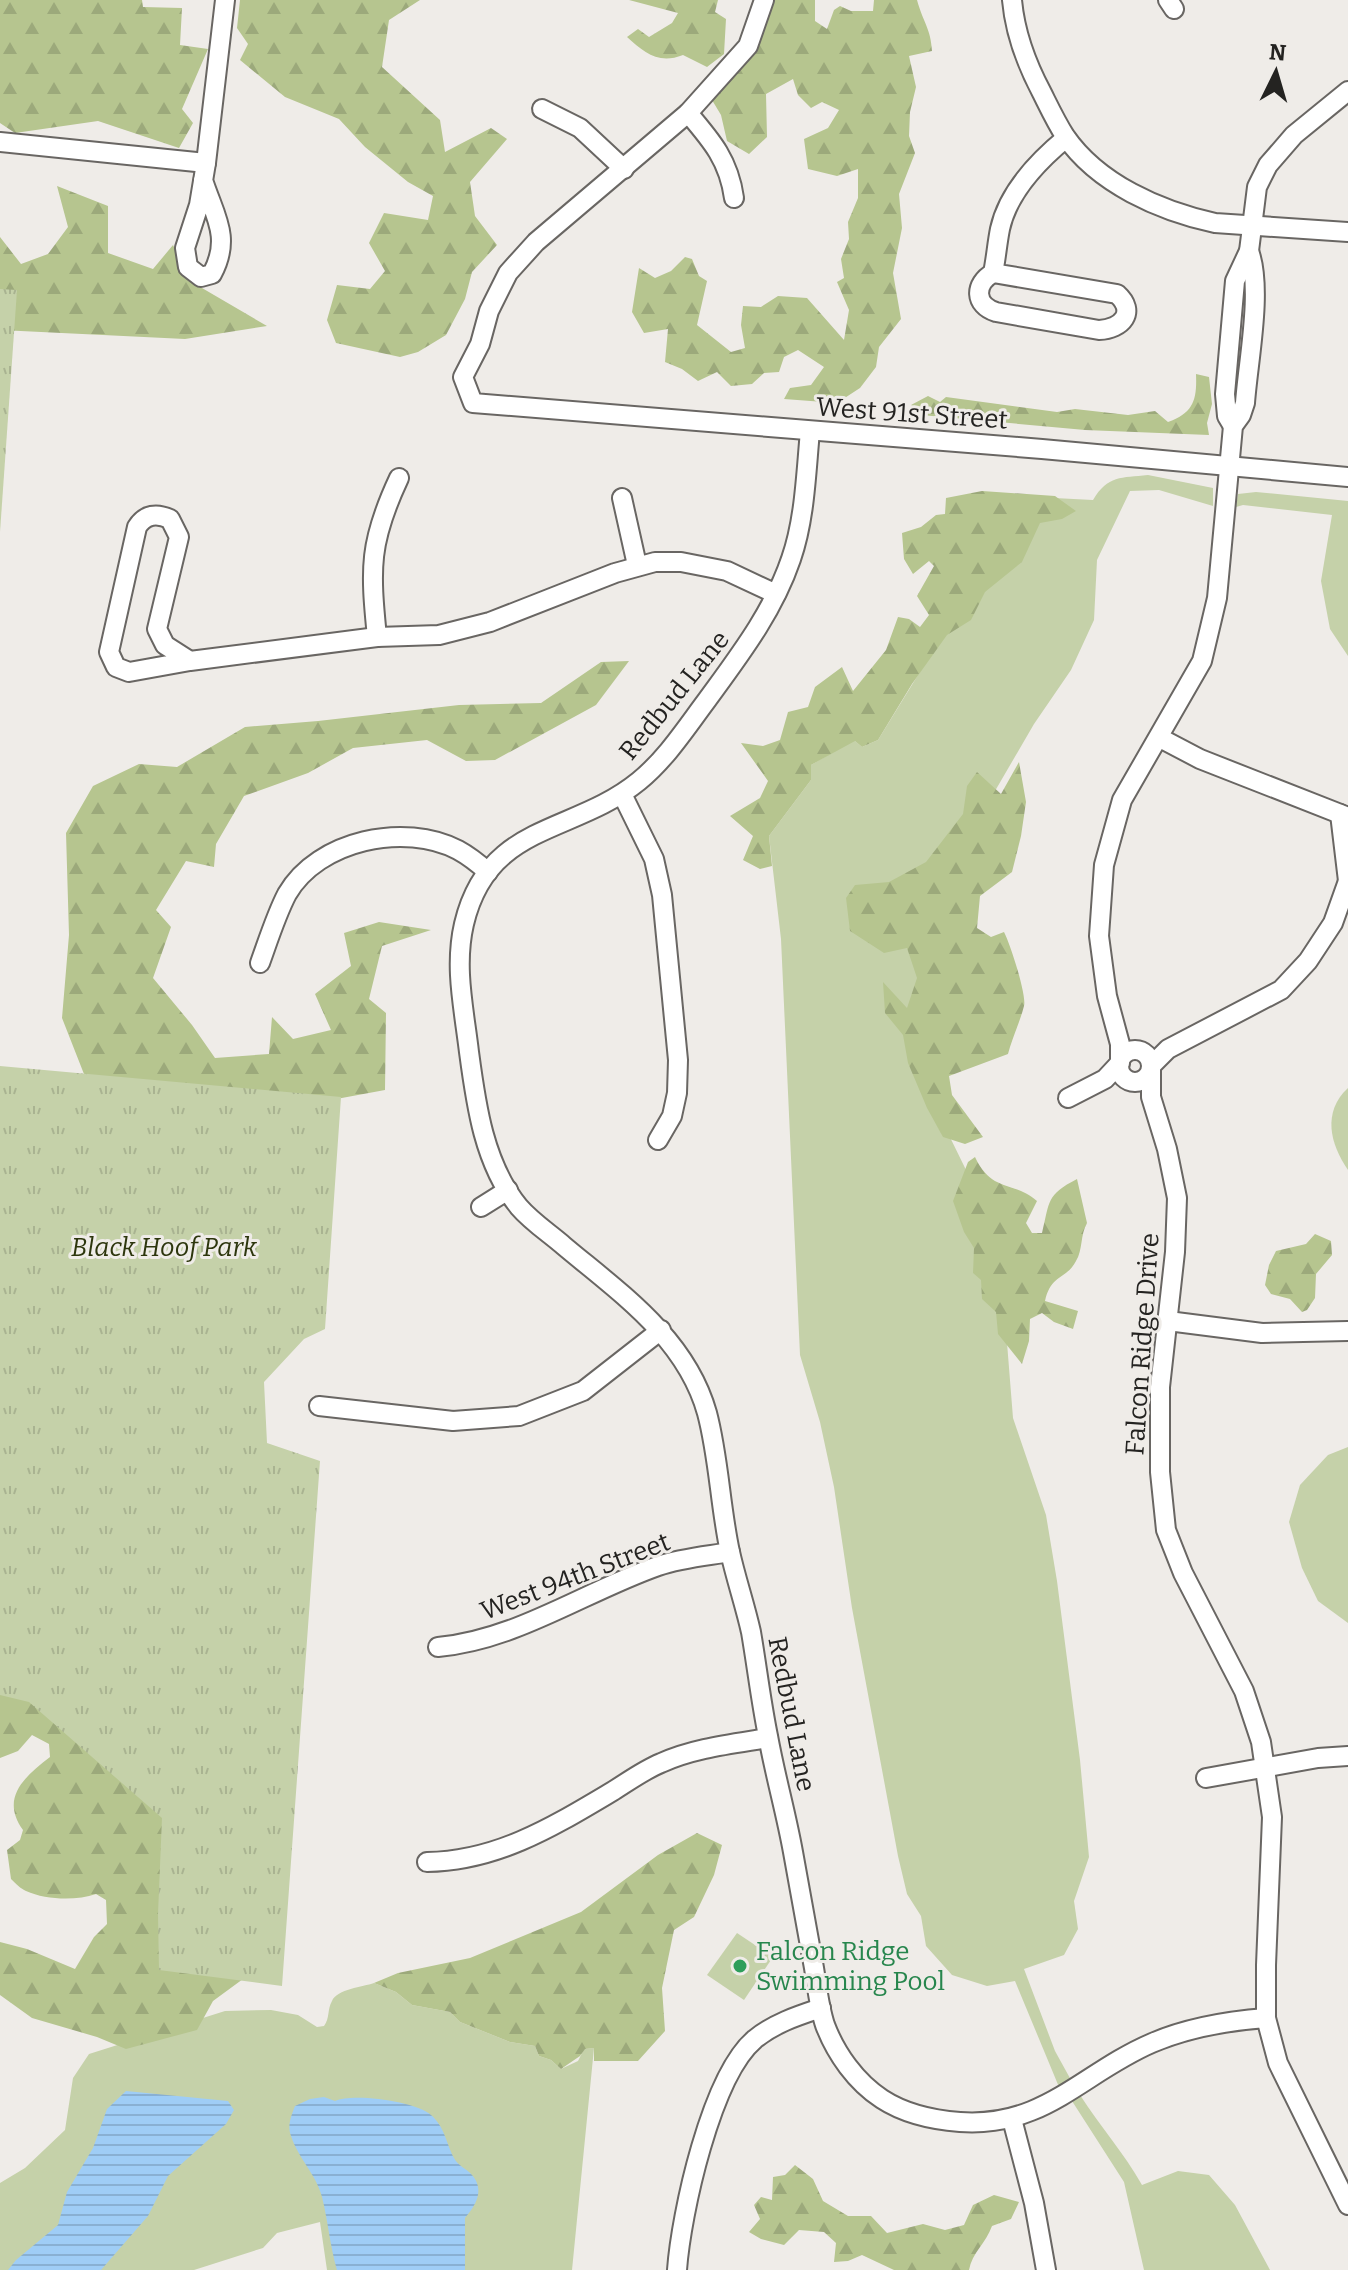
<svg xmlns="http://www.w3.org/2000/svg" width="1348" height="2270" font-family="Bitter,serif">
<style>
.green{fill:#c5d1a9}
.forest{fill:url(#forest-firs)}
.park{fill:url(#park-tufts)}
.water{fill:url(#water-rules)}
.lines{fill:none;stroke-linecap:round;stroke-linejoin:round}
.minor-casing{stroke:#696663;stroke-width:22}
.minor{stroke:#fff;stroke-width:18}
.leisure-dot{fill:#2e9e5b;stroke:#efece8;stroke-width:3}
.labels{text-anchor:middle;stroke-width:6;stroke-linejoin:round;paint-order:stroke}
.street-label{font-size:26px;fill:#242321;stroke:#efece8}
.park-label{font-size:26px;font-style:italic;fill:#2d360d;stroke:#efece8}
.leisure-label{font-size:26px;fill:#27864d;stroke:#efece8;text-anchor:start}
</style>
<defs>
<pattern id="forest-firs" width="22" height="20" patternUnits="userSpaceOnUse" patternTransform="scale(2)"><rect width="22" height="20" fill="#b6c58f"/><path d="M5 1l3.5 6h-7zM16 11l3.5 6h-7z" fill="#9ca97b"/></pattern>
<pattern id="park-tufts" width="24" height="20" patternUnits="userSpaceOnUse" patternTransform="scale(2)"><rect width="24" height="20" fill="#c5d1a9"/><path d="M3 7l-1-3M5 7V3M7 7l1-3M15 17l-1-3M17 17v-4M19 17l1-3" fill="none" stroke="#a9b391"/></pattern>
<pattern id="water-rules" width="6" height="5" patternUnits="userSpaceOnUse" patternTransform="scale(2)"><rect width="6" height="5" fill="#9fcdf6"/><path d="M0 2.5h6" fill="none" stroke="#89b0d3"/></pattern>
</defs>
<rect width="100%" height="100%" fill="#efece8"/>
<g class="green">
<path d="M1148 475 1213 488V506L1159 490 1130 491 1097 560 1094 620 1071 670 1034 724 988 803 934 940 922 1080 967 1172 1004 1305 1013 1418 1046 1515 1057 1581 1080 1760 1089 1857 1074 1901 1078 1929 1064 1955 1024 1969 1055 2051 1071 2080 1059 2087 1015 1981 987 1986 952 1975 926 1946 921 1916 907 1894 898 1856 852 1608 834 1487 820 1422 800 1355 781 939 769 836 811 780V765L854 740 862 747 878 740 947 628 1035 497 1093 500C1108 475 1121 478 1148 475Z"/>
<path d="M1256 492 1348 501V656L1330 629 1321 581 1332 515 1243 505 1236 507 1238 494Z"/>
<path d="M1348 1088V1170C1330 1144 1322 1112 1348 1088Z"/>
<path d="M1348 1447V1623L1318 1601 1302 1568 1289 1522 1300 1485 1328 1455Z"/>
<path d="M737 1933 773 1957 744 2000 707 1975Z"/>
<path d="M374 1983 396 1992 412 2005 450 2012 460 2022 510 2042 535 2046 539 2056 551 2060 561 2069 578 2061 584 2049 594 2048 572 2270H327L320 2222 277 2233 263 2248 194 2270H0V2183L25 2168 65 2130 73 2078 89 2054 225 2011 271 2010 298 2015 317 2027 324 2026C330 2018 327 2010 332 2001 337 1989 363 1987 374 1983Z"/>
<path d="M1080 2095C1100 2126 1124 2153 1142 2185L1178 2171 1209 2175 1235 2205 1270 2270H1144L1124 2182 1072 2101Z"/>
</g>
<g class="forest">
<path d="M0 0H142L143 7 182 8 180 45 208 49 182 109 193 123 179 148 98 121 15 133 0 123Z"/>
<path d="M240 0H420L389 20 382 67 440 120 445 152 491 128 507 139 470 182 475 216 497 245 472 272 465 299 446 335 418 352 400 357 336 343 327 320 337 285 370 289 385 271 369 243 384 213 428 220 433 196 408 182 365 147 339 119 285 97 240 60 248 44 237 28Z"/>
<path d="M629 0H718L715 12 726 19 724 54 707 67 683 55C658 65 644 52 627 37L638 29 649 37 672 23 678 13Z"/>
<path d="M768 0H815V21L827 29 834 10 840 6 851 11H873L874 0H917C923 22 931 29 932 51L909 56 916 87 910 112 909 136 915 153 899 194 902 228 893 273 901 319 879 347 876 367 860 388 837 403 784 399 790 388 811 385 824 367 798 350 784 357 779 372 764 373 752 384 731 386 717 372 698 381 682 369 665 362 668 329 644 333 632 312 639 268 655 278 671 271 685 257 692 259 699 276 707 281 697 325 731 352 745 348 741 325 743 306 761 307 778 296 807 298 844 340 849 310 837 282 844 278 841 259 849 239 848 222 858 198V169L837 176 808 169 804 139 828 128 839 110 822 102 811 108 798 95 793 79 766 94 767 137 749 154 727 141 721 115 712 100 756 53 761 21Z"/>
<path d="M57 186 108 206V253L153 269 173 245 190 281 267 326 185 339 0 330V237L21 264 48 254 68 227Z"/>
<path d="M1196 374 1209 377 1212 404 1207 423 1209 435 1085 430 921 415 911 405 928 396 940 402 946 397 1057 412 1075 409 1128 415 1155 411 1168 422C1194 413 1197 399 1196 374Z"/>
<path d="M982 491 1055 496 1076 511 1062 519 1040 523 1022 562 985 592 971 620 947 635 912 684 878 740 862 747 855 741 811 765V780L769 836 772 866 760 869 743 860 753 836 730 816 760 798 768 781 741 743 763 746 780 740 788 712 808 707 815 687 842 667 853 691 886 650 898 617 909 619 920 627 929 615 917 596 934 566 929 561 913 574 904 559 902 533 921 527 936 515 945 514 946 498Z"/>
<path d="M629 661 596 705 495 760 466 761 427 740 353 748 308 773 244 796 216 844 214 867 186 861 156 910 171 927 153 978 192 1025 215 1058 269 1054 272 1017 293 1039 331 1030 315 994 351 966 344 933 379 922 431 930 382 946 369 999 386 1013 385 1090 213 1122 93 1097 62 1018 69 935 66 833 93 786 139 764 177 767 245 727 318 721 459 705 541 703 601 662Z"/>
<path d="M1019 762 1026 802 1021 836 1012 872 980 896 977 928 991 937 1004 932C1010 943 1027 996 1024 1006 1020 1022 1012 1038 1008 1054L949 1076 952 1095 983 1137 965 1144 943 1137 927 1108 908 1063 903 1035 885 1013 883 982 907 1008 917 978 907 948 884 953 850 931 846 898 855 885 889 882 926 862 963 814 967 786 977 772 1001 794Z"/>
<path d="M975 1157C992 1193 1012 1180 1037 1201L1026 1223 1032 1233H1042C1050 1201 1046 1195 1077 1179L1087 1223C1080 1235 1083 1250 1076 1261 1066 1280 1051 1274 1045 1301L1078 1311 1073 1329 1054 1322 1042 1313 1030 1319 1029 1341 1022 1364 998 1334 996 1312 982 1299 981 1280 973 1273 974 1248 964 1232 953 1201 968 1162Z"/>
<path d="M1315 1234 1331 1241 1332 1255 1316 1274 1315 1298 1307 1310 1302 1312 1290 1299 1271 1294 1265 1285 1269 1265 1276 1251 1306 1244Z"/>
<path d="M0 1625 72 1662 269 1960 213 2001 197 2030 126 2049 97 2037 32 2018 0 1995V1942L27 1949 75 1969 94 1937 107 1924 106 1900 96 1894C76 1901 46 1900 26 1891 21 1889 15 1883 11 1879L7 1850 20 1840 23 1830C0 1798 24 1777 50 1757L49 1744 32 1735 18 1751 0 1758Z"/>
<path d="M697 1833 722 1845 714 1875 694 1917 674 1930 662 1988 665 2031 638 2061H594V2048L585 2049 580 2056 561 2069 551 2060 539 2056 535 2046 510 2042 460 2022 450 2012 412 2005 396 1992 374 1983 398 1973 470 1958 581 1912 658 1855Z"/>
<path d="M795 2165 813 2179 823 2201 848 2216H871L887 2233 923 2224 945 2230 964 2225 973 2205 994 2195 1019 2202 1011 2219 992 2226C986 2243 972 2253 969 2270H894L862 2255 848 2261 834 2262 836 2243 824 2232 799 2230 784 2245 761 2239 749 2232 760 2219 754 2205 761 2197 772 2200 773 2177 785 2175Z"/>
</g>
<g class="park">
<path d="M0 289 17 290 0 532Z"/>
<path d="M0 1066 341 1097 325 1329 304 1339 264 1382 267 1443 320 1461 282 1986 159 1970 158 1914 162 1818 29 1702 0 1695Z"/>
</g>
<g class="water">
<path d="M126 2091 228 2101 234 2110 226 2124 168 2176 148 2216 101 2270H8L16 2260 58 2225 67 2192 93 2148 107 2109Z"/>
<path d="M324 2097 335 2101C353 2093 415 2101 431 2115 445 2127 446 2143 454 2158 458 2166 466 2168 472 2175 485 2190 476 2205 465 2218V2270H337C330 2246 328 2221 322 2197 316 2174 298 2158 291 2136 287 2126 291 2116 295 2106L310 2099Z"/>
</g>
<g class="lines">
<g class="minor-casing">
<g id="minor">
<path d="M764 0 748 46 688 113 536 242 508 273 489 311 480 344 463 377 473 403 1042 449 1348 477"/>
<path d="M1012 0C1015 34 1026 63 1042 93 1049 107 1056 122 1065 136 1098 184 1160 211 1215 223L1348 232"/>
<path d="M1168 0 1174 9"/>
<path d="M542 109 580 128 624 169"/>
<path d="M688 113C712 141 729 161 734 198"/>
<path d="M0 142 206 163"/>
<path d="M203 180C214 215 232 237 212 274L201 277 188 267 185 248 199 205 206 163 225 0"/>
<path d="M993 273 1117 294C1137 312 1122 329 1099 330L996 312C974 305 974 284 993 273 996 259 997 244 1000 229 1008 192 1038 161 1066 138"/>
<path d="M1233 426 1227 416 1225 394 1235 281 1249 251 1257 187 1268 165 1294 135 1348 91"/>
<path d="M810 431C806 473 805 519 791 559 773 612 739 656 707 700 686 728 666 759 639 781 573 835 488 822 464 924 454 967 464 1009 469 1052 476 1105 484 1164 519 1207 532 1222 549 1233 564 1246 620 1293 686 1338 707 1413 719 1458 720 1506 730 1552 736 1579 745 1605 751 1632 757 1667 761 1702 768 1736 775 1775 786 1813 793 1852 800 1890 807 1929 814 1968 817 1986 819 2007 825 2025 836 2054 856 2082 882 2099 905 2114 933 2120 960 2122 1044 2128 1082 2073 1152 2043 1189 2027 1227 2021 1266 2018"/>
<path d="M622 498 637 565"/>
<path d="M377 637C370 568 369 542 399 478"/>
<path d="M190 661 165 645 157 629 179 537 170 519C157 513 145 514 137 527L109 652 116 667 129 672 190 661 377 637 439 635 490 622 615 573 655 562H681L727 571 776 594"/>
<path d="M1160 738 1200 759 1348 817"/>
<path d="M622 794 654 859 662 895 678 1060 677 1093 672 1116 658 1140"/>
<path d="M1340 814 1348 881"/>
<path d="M260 963C268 941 276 915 287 894 318 840 405 822 458 850 469 856 479 864 488 872"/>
<circle cx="1135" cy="1066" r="16"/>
<path d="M1120 1060V1044L1107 996 1099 936 1104 865 1122 800 1202 661 1217 598 1233 426 1241 415 1245 403C1248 361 1263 289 1249 251"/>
<path d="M1151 1066 1168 1049 1281 990 1308 961 1333 923 1348 881"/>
<path d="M1151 1069V1097L1167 1149 1177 1198 1175 1252 1160 1387V1472L1166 1530 1183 1573 1244 1691 1261 1742 1272 1817 1266 1965V2018L1278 2063 1348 2205"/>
<path d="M1068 1098 1105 1079 1120 1063"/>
<path d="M481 1207 508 1190"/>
<path d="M1168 1321 1262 1333 1348 1331"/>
<path d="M319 1406 453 1421 519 1416 583 1391 661 1330"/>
<path d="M438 1647C516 1640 584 1592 658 1566 681 1558 706 1556 730 1552"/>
<path d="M1206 1778 1318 1758 1348 1756"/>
<path d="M427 1862C498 1861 554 1826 613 1791 629 1781 644 1770 661 1763 694 1748 732 1744 768 1738"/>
<path d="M1012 2119 1034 2203 1046 2270"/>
<path d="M677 2270C681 2214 711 2076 755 2039 775 2023 797 2016 821 2008"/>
</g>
</g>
<use href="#minor" class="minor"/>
</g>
<circle class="leisure-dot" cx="740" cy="1966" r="8"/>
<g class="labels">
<g class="street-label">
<text transform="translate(912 413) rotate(4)" y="9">West 91st Street</text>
<text transform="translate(674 695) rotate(-51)" y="9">Redbud Lane</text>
<text transform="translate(1142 1344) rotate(-86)" y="9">Falcon Ridge Drive</text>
<text transform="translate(575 1576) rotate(-21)" y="9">West 94th Street</text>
<text transform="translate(792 1714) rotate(79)" y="9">Redbud Lane</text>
</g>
<g class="park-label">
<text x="164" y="1256">Black Hoof Park</text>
</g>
<g class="leisure-label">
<text x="756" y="1960">Falcon Ridge<tspan x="756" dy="30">Swimming Pool</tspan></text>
</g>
</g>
<g transform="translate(1276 72) rotate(5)" stroke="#efece8" stroke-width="6" paint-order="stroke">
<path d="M0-6L14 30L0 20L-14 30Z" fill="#242321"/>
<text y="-12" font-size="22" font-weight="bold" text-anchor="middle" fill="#242321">N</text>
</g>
</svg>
